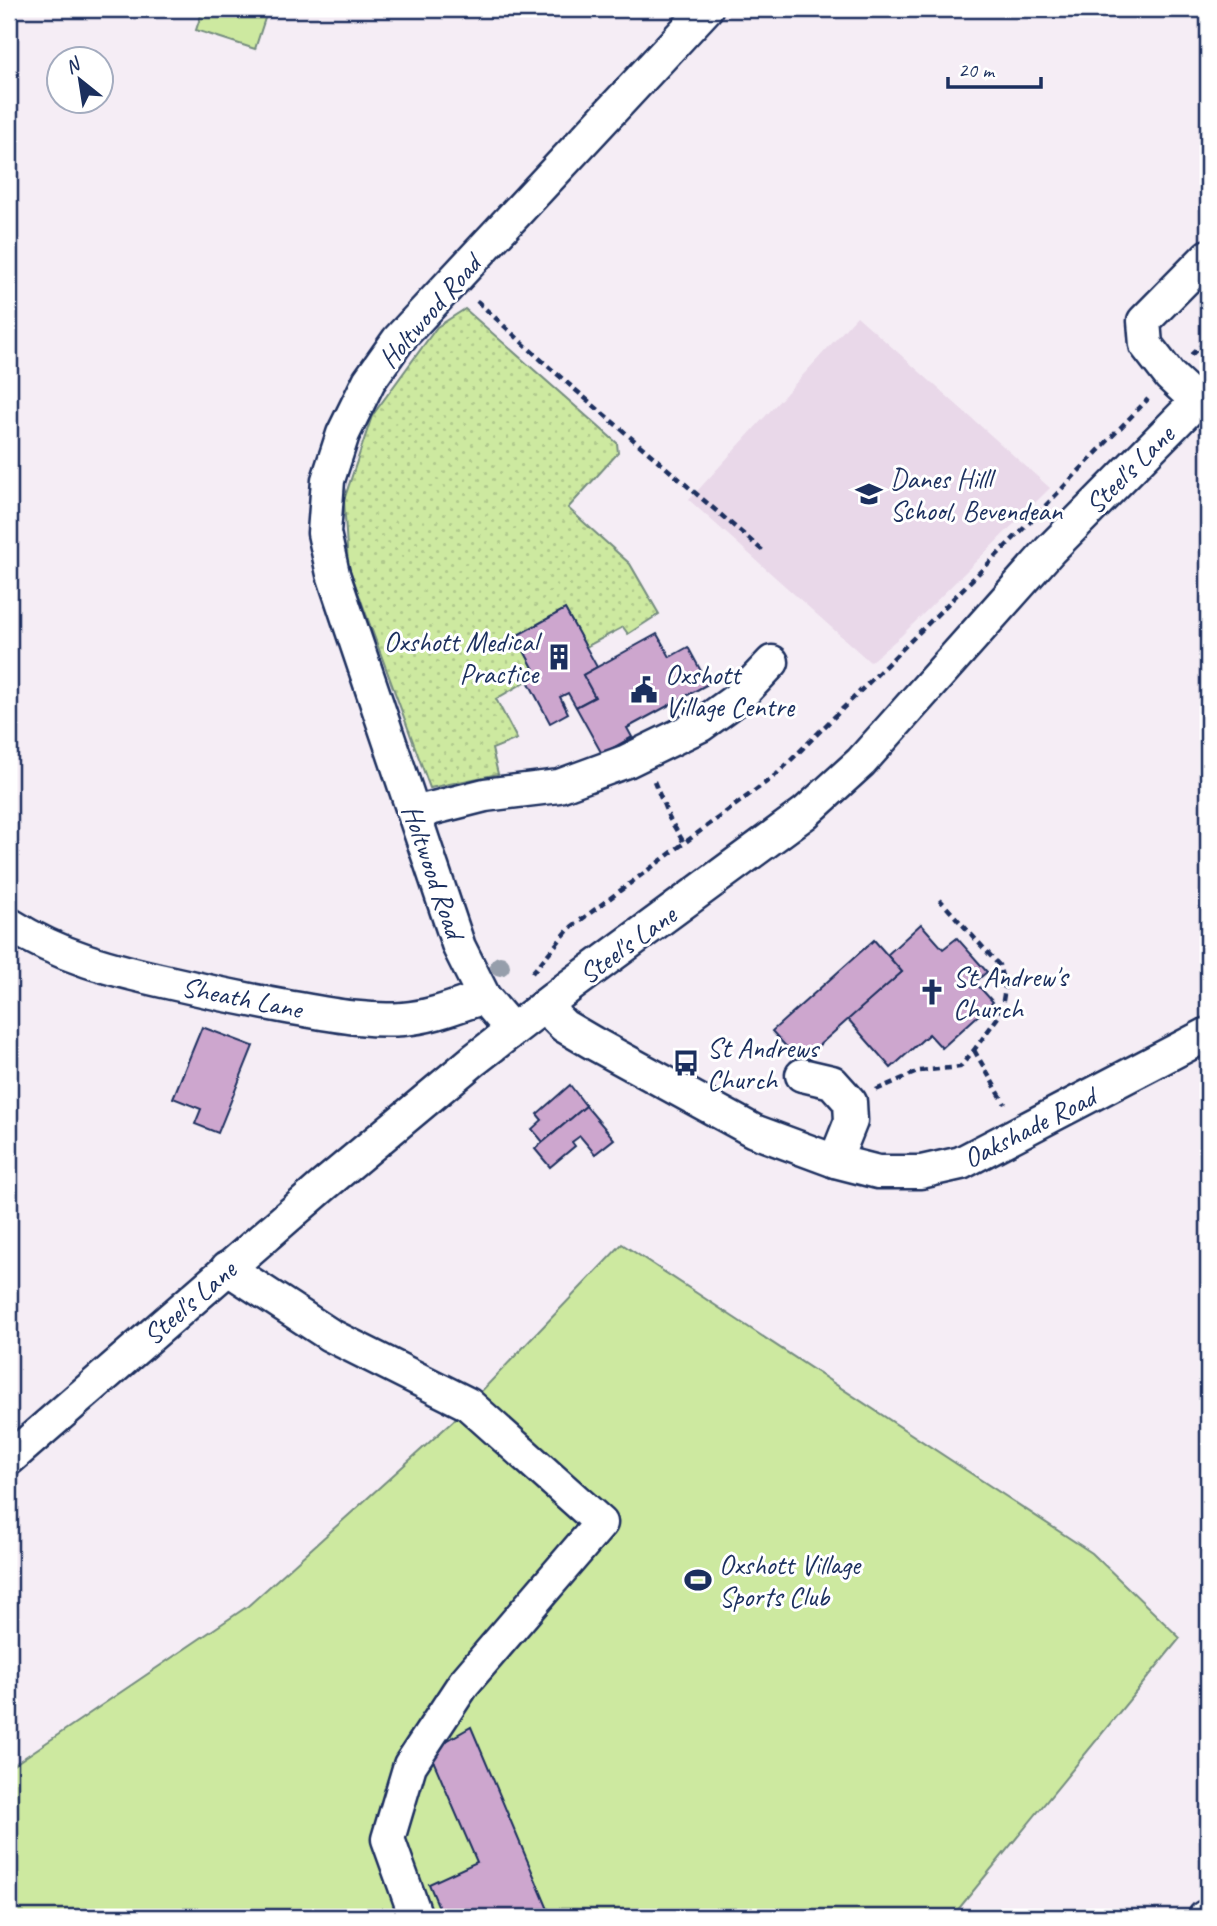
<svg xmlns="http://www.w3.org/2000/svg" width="1217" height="1926" font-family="Caveat,sans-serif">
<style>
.built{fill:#e9d8e9}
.green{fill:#cde9a0;stroke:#748c7f;stroke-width:2}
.park{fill:url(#park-dots);stroke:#748c7f;stroke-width:2}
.building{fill:#cda6ce;stroke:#1b2f5e;stroke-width:2}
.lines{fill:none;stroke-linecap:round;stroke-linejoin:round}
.minor-casing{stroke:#1b2f5e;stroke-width:37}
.path{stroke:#1b2f5e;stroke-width:4.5;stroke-dasharray:7 5;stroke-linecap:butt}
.minor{stroke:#fff;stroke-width:32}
.tree{fill:#969eab}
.labels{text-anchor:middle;stroke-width:6;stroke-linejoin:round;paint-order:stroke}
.street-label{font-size:28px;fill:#1b2f5e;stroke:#fff}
.poi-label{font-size:28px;fill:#1b2f5e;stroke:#fff;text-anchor:start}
</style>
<defs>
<pattern id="park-dots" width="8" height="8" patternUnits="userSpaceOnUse" patternTransform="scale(1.75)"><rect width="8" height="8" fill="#cde9a0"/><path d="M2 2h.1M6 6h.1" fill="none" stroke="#afc88c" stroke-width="1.8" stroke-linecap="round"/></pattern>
</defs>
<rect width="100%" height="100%" fill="#f5edf5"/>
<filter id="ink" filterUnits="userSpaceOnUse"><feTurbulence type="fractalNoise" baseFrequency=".0143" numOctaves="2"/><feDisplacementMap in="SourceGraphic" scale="14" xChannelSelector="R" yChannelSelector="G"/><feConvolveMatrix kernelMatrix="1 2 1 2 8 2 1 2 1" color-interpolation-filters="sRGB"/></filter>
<g filter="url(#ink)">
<path class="built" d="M857 316 1050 488 901 636 870 662 689 500Z"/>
<g class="green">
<path d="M203 9H268L255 49 196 30Z"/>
<path d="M622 1244 1092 1553 1180 1638 952 1917H22L9 1907V1768L248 1606 453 1421Z"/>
</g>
<path class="park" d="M465 309 617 443 618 453 568 508 630 564 659 614 628 634 623 627 586 647 565 609 516 636 537 675 496 699 517 739 492 749 498 774 430 788 348 565 344 500 372 416 437 327Z"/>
<g class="building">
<path d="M565 609 597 667 583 675 595 697 576 707 568 693 560 697 568 713 550 723 528 681 537 675 516 636Z"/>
<path d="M657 634 670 657 688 647 708 684 627 728 632 737 602 754 576 707 595 697 583 675Z"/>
<path d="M921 924 943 949 957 938 987 972 975 982 993 1002 942 1048 929 1034 891 1068 848 1019 902 972 887 955Z"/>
<path d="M874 940 902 972 800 1062 772 1031Z"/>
<path d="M202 1027 253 1046 218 1133 195 1124 201 1109 173 1098Z"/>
<path d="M570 1085 586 1106 543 1142 532 1129 542 1120 537 1114Z"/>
<path d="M586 1106 614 1139 595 1154 580 1136 572 1142 575 1146 550 1167 535 1149Z"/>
<path d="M471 1727 550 1914 544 1917H443L429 1884 477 1862 429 1751Z"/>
</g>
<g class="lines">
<g class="minor-casing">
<g id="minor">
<path d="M1197 401 1170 376 1146 345 1144 321 1208 256"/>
<path d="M414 813 485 795 559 786 627 761 701 725 737 699 772 662"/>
<path d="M9 924C61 957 113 970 172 983 210 992 248 1000 287 1007 325 1013 364 1022 403 1019 431 1017 457 1006 484 997"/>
<path d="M544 1006 564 1026 593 1043 754 1131 835 1161 878 1172H921L961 1163 1208 1034"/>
<path d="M512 1030 484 997 459 947 333 574 324 533 328 480 343 434 369 381 398 340 706 9"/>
<path d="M802 1075 832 1082 850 1102 851 1121 835 1161"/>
<path d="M227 1268 330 1335 468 1404 601 1523 464 1683 410 1765 388 1839 416 1917"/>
<path d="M9 1459 323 1186 474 1060 570 986 805 813 861 762 1050 550 1208 390"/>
<path d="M1205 1917 1208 1916"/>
</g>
</g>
<g class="path">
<path d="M477 301 550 368 763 551"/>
<path d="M1191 355 1208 339"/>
<path d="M654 781 669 818 684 843"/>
<path d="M532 973 570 928 777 774 1025 527 1148 399"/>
<path d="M974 1050 1005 1104"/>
<path d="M876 1090 919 1071 960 1067 974 1050 1001 1013 1005 988 999 965 940 900"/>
</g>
<use href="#minor" class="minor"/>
</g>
<circle class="tree" cx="500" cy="966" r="10"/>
</g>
<defs>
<g id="school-bare" transform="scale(2.1)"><path d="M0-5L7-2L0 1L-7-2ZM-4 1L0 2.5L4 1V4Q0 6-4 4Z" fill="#1b2f5e" stroke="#fff" stroke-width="2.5" paint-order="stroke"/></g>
<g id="building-bare" transform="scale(2.1)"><path d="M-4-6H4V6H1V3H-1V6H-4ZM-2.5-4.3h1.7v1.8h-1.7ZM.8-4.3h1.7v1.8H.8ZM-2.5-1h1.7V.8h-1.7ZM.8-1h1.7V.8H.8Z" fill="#1b2f5e" stroke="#fff" stroke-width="2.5" paint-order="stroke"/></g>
<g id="civic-bare" transform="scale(2.1)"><path d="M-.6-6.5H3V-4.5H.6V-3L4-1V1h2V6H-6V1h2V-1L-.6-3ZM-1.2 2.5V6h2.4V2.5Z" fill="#1b2f5e" stroke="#fff" stroke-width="2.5" paint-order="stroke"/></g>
<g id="church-bare" transform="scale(2.1)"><path d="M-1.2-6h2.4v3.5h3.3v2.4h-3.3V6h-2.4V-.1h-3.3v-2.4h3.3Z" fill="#1b2f5e" stroke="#fff" stroke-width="2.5" paint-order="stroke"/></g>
<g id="bus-bare" transform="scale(2.1)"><path d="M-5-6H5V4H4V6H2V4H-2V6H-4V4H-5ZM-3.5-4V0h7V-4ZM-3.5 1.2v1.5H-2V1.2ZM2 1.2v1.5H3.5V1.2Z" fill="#1b2f5e" stroke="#fff" stroke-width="2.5" paint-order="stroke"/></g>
<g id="stadium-bare" transform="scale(2.1)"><path d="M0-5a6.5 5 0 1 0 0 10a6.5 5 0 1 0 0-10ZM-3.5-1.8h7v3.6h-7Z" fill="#1b2f5e" stroke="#fff" stroke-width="2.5" paint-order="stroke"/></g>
</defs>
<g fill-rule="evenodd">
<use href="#school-bare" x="869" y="494"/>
<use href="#building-bare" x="559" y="657"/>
<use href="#civic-bare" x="644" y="690"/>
<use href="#church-bare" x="932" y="992"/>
<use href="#bus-bare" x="686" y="1063"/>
<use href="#stadium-bare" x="698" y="1580"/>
</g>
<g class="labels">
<g class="street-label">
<text transform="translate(429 311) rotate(-49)" y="10">Holtwood Road</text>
<text transform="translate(1129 469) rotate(-45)" y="10">Steel's Lane</text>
<text transform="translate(434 871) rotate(71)" y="10">Holtwood Road</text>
<text transform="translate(627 944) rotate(-36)" y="10">Steel's Lane</text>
<text transform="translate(242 997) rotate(11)" y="10">Sheath Lane</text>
<text transform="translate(1029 1127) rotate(-27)" y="10">Oakshade Road</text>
<text transform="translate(189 1302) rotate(-41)" y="10">Steel's Lane</text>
</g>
<g class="poi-label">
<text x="890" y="488">Danes Hilll<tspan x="890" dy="32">School, Bevendean</tspan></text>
<text x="538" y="651" text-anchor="end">Oxshott Medical<tspan x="538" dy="32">Practice</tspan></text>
<text x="665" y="684">Oxshott<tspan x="665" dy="32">Village Centre</tspan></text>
<text x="953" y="986">St Andrew's<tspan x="953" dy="32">Church</tspan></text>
<text x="707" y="1057">St Andrews<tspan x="707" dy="32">Church</tspan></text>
<text x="719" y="1574">Oxshott Village<tspan x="719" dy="32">Sports Club</tspan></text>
</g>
</g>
<rect width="1217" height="1926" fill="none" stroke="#fff" stroke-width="35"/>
<rect x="18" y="18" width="1182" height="1891" fill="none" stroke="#1b2f5e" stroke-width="2.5" filter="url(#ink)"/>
<g transform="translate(80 80) rotate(330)"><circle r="33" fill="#ffffff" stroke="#a4acbf" stroke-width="2"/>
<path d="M0-5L12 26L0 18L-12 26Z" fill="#1b2f5e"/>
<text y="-10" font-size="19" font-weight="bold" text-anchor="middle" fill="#1b2f5e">N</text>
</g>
<path d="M948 77v10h93v-10" fill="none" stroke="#1b2f5e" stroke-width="3.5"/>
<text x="958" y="77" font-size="21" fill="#1b2f5e" stroke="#ffffff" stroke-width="5" paint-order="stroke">20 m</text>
</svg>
